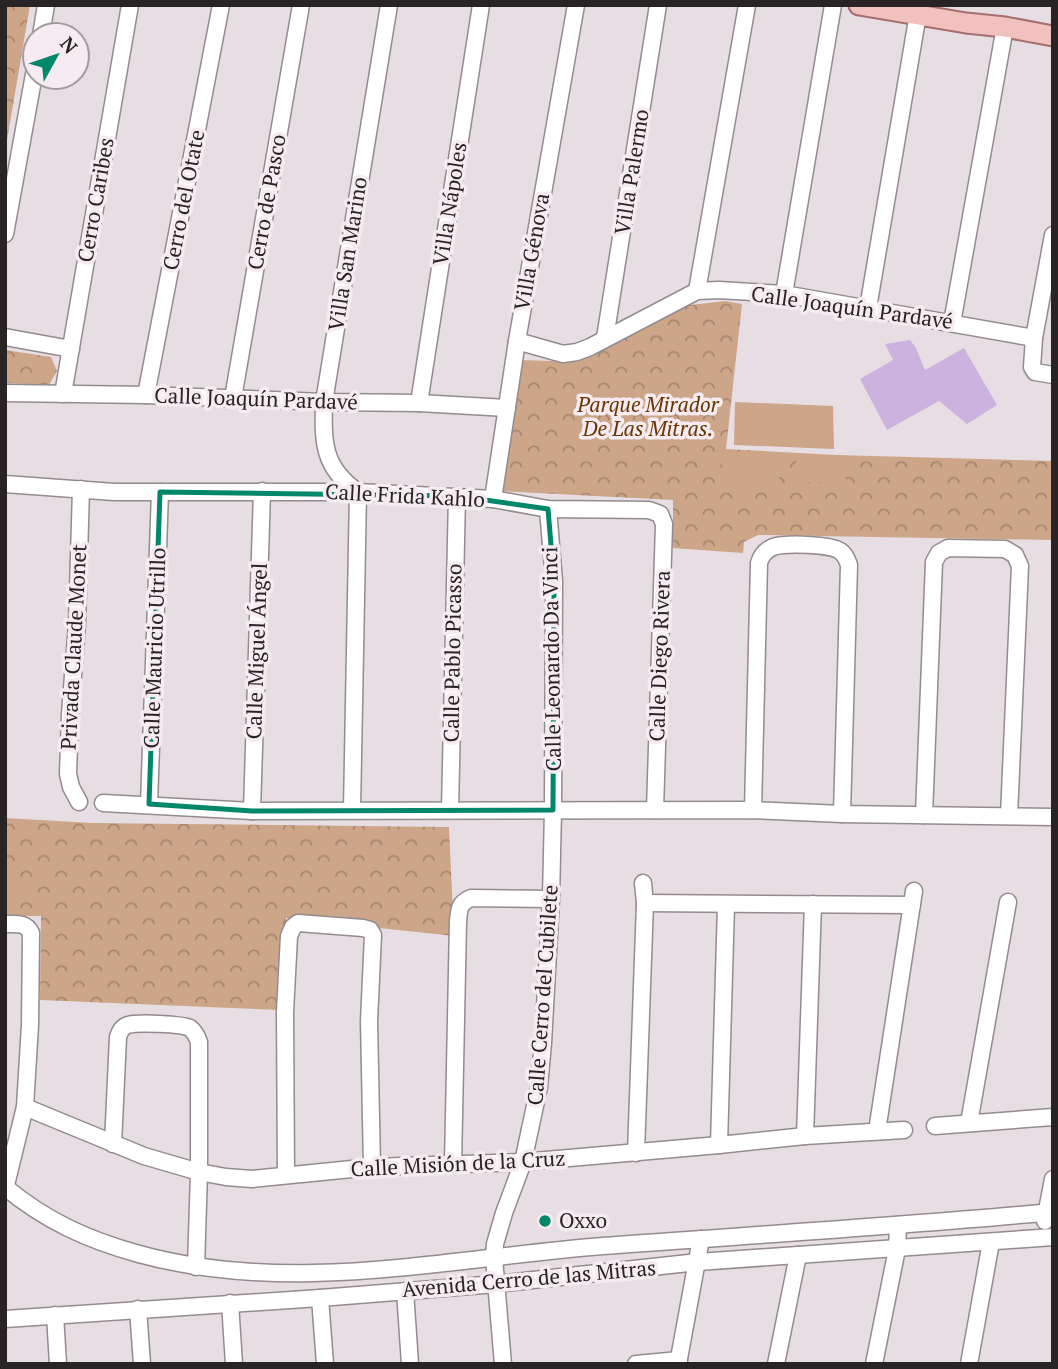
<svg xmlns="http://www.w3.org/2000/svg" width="1058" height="1369" font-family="'PT Serif',serif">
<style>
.forest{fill:url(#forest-crowns)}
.garden{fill:#cda589}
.building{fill:#ccb2de}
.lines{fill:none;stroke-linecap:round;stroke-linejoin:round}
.minor-casing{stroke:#948b8f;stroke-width:19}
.major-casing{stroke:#a56f6e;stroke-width:23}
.minor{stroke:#fff;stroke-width:16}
.major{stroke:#f1c1bf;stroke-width:19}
.marked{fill:none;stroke:#01876a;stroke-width:5;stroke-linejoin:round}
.poi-dot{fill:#01876a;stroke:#f5ebf0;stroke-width:2.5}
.labels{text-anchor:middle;stroke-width:7;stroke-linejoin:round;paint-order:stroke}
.street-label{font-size:21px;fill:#282426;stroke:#f5ebf0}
.park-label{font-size:21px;font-style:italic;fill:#6b3501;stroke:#f5ebf0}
.poi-label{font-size:21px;fill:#282426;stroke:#f5ebf0;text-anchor:start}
</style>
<defs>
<pattern id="forest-crowns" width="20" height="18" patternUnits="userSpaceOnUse" patternTransform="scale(1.75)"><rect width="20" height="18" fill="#cda589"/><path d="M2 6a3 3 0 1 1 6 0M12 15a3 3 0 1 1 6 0" fill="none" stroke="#a68670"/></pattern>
</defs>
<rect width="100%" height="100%" fill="#e7dee3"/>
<g class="forest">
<path d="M5 5H30L5 152Z"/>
<path d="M725 301 742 304 726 449 836 455 1053 461V540L758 535 744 542 743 553 673 548V500L500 491 521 360 576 362 623 339 673 307Z"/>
<path d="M5 350 51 357 57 371 49 385 5 383Z"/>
<path d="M5 818 92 823 449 827 454 936 286 918 280 1010 40 1000 41 916H5Z"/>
</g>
<g class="garden">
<path d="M735 402 833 406 834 449 734 445Z"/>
<path d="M796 454 845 456 846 483 797 482Z"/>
<path d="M722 456 779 457V487H722Z"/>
<rect x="5" y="877" width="26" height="23"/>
</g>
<path class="building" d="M910 340 916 348 925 370 964 348 997 405 967 424 939 401 887 430 860 379 893 360 885 344Z"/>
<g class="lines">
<g class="minor-casing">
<g id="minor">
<path d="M41 35 46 5"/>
<path d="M5 234 35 69"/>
<path d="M1053 235 1034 338 1032 367 1035 372 1053 375"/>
<path d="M697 291 747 5"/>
<path d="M784 294 833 5"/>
<path d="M868 308 918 14"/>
<path d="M952 323 1005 27"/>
<path d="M5 337 71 349"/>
<path d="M605 338 658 5"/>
<path d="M517 341 563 354 577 352 590 347 697 291 719 290 784 294 1034 338"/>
<path d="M5 393 146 395 324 402 419 403 507 408"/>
<path d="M63 394 130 5"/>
<path d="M146 395 221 5"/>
<path d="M233 398 301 5"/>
<path d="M419 403 481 5"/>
<path d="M5 484 114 492H358L493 499 548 509 649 510 660 514 664 524 655 810"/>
<path d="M493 499 517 341 576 5"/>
<path d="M79 802 71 787 68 774 70 714 77 624 81 489"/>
<path d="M103 803 252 811 753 810 842 814 1053 817"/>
<path d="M149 804 160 492"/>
<path d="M352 810 358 492C322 467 323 441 324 402L389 5"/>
<path d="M450 810 457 496"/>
<path d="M753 810 759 563C761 556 766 550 773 547 785 543 831 544 840 551 846 555 847 560 849 565L842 814"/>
<path d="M252 811 262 491"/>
<path d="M924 815 934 562 939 553 948 548 1005 549 1015 555 1020 566 1009 816"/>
<path d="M645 903 912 905"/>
<path d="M5 924C16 924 26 922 31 933L30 1025 25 1107 5 1189"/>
<path d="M25 1107 144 1156 199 1172 226 1177 252 1179 372 1167 523 1162 719 1145 805 1136 904 1130"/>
<path d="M969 1123 1008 902"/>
<path d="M935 1126 1053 1117"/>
<path d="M877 1131 914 891"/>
<path d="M805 1136 813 904"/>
<path d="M113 1144 118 1037C120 1031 122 1027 128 1025 137 1022 182 1024 190 1028 195 1032 197 1036 199 1042V1172L196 1267"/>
<path d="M719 1145 726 905"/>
<path d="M636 1153 645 903 643 883"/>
<path d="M453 1164 458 922C459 909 459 903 471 898L551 899"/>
<path d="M286 1175 285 1012 289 936 293 927 298 923 363 928 370 930 373 935 369 1021 372 1167"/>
<path d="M5 1187C46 1221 88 1240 139 1254 292 1296 448 1258 603 1246 753 1235 903 1226 1053 1212"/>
<path d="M1045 1221 1053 1179"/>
<path d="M405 1291 410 1364"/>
<path d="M320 1298 325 1364"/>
<path d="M230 1303 234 1364"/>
<path d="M138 1309 142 1364"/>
<path d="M55 1315 58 1364"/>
<path d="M5 1319 320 1298 496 1284 698 1262 1053 1237"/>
<path d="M503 1364 494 1258 495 1244 504 1213 523 1162 539 1087 543 1043 551 899 553 810 554 581 548 509"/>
<path d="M636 1364 679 1360"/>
<path d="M678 1364 701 1239"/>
<path d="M776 1364 798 1255"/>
<path d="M874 1364 897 1249 898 1225"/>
<path d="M969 1364 991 1242"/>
</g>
</g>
<g class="major-casing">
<path id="major" d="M859 5 966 23 1005 27 1053 36"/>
</g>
<use href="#minor" class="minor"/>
<use href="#major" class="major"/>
</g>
<path class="marked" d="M160 492 457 496 548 509 554 581 553 810 252 811 149 804Z"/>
<circle class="poi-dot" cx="545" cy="1221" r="7"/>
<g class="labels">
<g class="street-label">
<text transform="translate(632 172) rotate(-81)" y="7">Villa Palermo</text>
<text transform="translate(96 200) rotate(-80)" y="7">Cerro Caribes</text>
<text transform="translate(184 200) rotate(-79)" y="7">Cerro del Otate</text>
<text transform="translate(267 202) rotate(-80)" y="7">Cerro de Pasco</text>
<text transform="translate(450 204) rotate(-81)" y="7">Villa Nápoles</text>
<text transform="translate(532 252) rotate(-80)" y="7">Villa Génova</text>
<text transform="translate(348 254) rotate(-81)" y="7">Villa San Marino</text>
<text transform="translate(852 308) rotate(8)" y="7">Calle Joaquín Pardavé</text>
<text transform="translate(256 399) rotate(2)" y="7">Calle Joaquín Pardavé</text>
<text transform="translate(405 496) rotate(3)" y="7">Calle Frida Kahlo</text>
<text transform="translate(74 647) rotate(-87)" y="7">Privada Claude Monet</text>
<text transform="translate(155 648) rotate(-88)" y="7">Calle Mauricio Utrillo</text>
<text transform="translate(257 651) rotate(-88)" y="7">Calle Miguel Ángel</text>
<text transform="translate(453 653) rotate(-89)" y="7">Calle Pablo Picasso</text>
<text transform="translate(660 656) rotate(-88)" y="7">Calle Diego Rivera</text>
<text transform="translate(552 659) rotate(-91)" y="7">Calle Leonardo Da Vinci</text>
<text transform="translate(543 995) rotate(-86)" y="7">Calle Cerro del Cubilete</text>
<text transform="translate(458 1164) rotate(-3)" y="7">Calle Misión de la Cruz</text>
<text transform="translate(529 1279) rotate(-5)" y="7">Avenida Cerro de las Mitras</text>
</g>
<g class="park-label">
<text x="648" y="412">Parque Mirador<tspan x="648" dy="24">De Las Mitras.</tspan></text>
</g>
<g class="poi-label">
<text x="559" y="1228">Oxxo</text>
</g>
</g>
<rect width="1058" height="1369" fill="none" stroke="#282426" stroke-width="14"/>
<g transform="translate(56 56) rotate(50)"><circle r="33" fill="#f5ebf0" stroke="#a39b9f" stroke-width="2"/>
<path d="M0-5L12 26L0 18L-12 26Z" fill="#01876a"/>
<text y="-10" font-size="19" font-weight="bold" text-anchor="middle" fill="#282426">N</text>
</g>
</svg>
